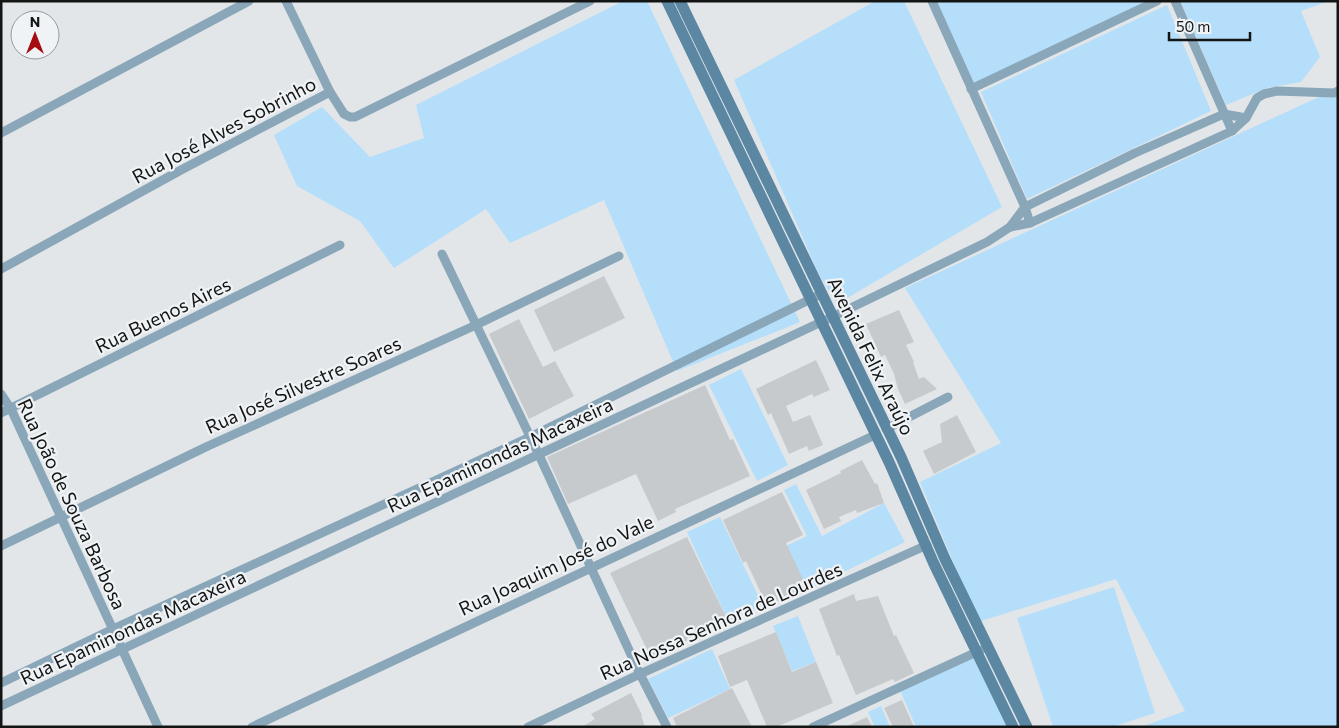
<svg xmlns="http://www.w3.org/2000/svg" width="1339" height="728" font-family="Commissioner,sans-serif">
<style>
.green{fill:#b5defa}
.building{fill:#c6cacc}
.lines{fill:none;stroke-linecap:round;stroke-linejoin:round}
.minor{stroke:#8aa6b9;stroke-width:9}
.secondary{stroke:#5c87a3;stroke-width:11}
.labels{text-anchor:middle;stroke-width:4.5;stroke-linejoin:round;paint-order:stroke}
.street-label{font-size:19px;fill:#131515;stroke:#f0f3f6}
</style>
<rect width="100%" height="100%" fill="#e2e6e9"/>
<g class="green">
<path d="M623 1H647L800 322 677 371 604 200 510 243 486 209 394 268 360 221 297 186 274 135 322 107 370 157 424 138 416 105Z"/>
<path d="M875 1H904L1002 207 837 304 819 275 734 80Z"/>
<path d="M937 1H1147L977 87 966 77Z"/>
<path d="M1180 1H1329L1301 11 1320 57 1301 82 1267 88 1226 105Z"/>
<path d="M1167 5 1211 111 1027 199 981 92Z"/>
<path d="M1338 88V727H1141L1185 711 1116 579 978 622 920 482 1001 443 905 288Z"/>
<path d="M741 369 788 465 757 481 709 385Z"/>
<path d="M796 484 822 536 884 503 905 542 807 590 786 546 807 536 784 490Z"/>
<path d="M720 517 763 606 728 621 687 532Z"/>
<path d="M1114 587 1155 713 1112 727H1053L1017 618Z"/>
<path d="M798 616 816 662 792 671 773 626Z"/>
<path d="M712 649 730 689 668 718 648 679Z"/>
<path d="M976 657 1007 727H916L900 690Z"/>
<path d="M881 706 890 727H875L868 712Z"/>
</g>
<g class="building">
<path d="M604 276 625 318 554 352 534 310Z"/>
<path d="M899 310 914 342 906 345 914 362H913L919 379 924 377 937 389 905 404 898 389 894 374 885 355 881 357 866 324Z"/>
<path d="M519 319 543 367 555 361 574 396 529 419 489 334Z"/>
<path d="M816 360 830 390 814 397 812 394 786 406 793 422 810 415 823 445 809 451 807 446 789 454 771 413 768 415 756 389Z"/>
<path d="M705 385 730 440 733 439 750 476 675 509 676 512 658 521 636 474 568 504 547 457Z"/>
<path d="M957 415 976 452 934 474 923 451 942 442 940 424Z"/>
<path d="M862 460 875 484 877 483 884 503 857 513 856 510 839 517 841 521 824 529 806 490 841 473 840 471Z"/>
<path d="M782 492 803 535 786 543 807 588 767 606 746 561 743 563 723 520Z"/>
<path d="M687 537 728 621 651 658 610 573Z"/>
<path d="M854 594 856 601 878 596 894 636 896 635 914 673 895 682 893 679 856 695 839 655 837 656 819 609Z"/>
<path d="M776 632 792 672 816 662 833 703 776 727H767L747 680 730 687 718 656Z"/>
<path d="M732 688 752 727H677L673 718Z"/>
<path d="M631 693 642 715H641L645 727H582L595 719 591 714Z"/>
<path d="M902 700 914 727H893L884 708Z"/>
<path d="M867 717 872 727H845Z"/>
</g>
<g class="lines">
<g class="minor">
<path d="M286 1 330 92 344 114 350 117H355L590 1"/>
<path d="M932 1 1025 207 1030 223"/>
<path d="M1175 1 1232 131"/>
<path d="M971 89 1157 1"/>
<path d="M1 133 249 1"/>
<path d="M1010 227 1030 223 1232 131 1246 118 1257 98 1264 94 1277 91 1334 93 1338 91"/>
<path d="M442 254 539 455 640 674 667 727"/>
<path d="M1 269 181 170 330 92"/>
<path d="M1 394 11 409 158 727"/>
<path d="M1 413 340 245"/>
<path d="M886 429 948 397"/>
<path d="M1 546 208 446 476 325 619 256"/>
<path d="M1 683 113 629 530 437 821 294"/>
<path d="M1 706 832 317 987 242 1010 227 1025 207 1135 153 1224 114 1246 118"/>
<path d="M252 727 875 435"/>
<path d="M528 727 640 674 927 545"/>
<path d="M813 727 981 650"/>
</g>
<g class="secondary">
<path d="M667 1 889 462 934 564 1013 727"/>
<path d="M680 1 901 457 945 559 1027 727"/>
</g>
</g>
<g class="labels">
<g class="street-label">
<text transform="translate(224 130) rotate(-28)" y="7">Rua José Alves Sobrinho</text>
<text transform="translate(163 315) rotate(-26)" y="7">Rua Buenos Aires</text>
<text transform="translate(871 356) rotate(64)" y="7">Avenida Felix Araújo</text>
<text transform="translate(303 385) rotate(-24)" y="7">Rua José Silvestre Soares</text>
<text transform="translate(500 455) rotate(-25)" y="7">Rua Epaminondas Macaxeira</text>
<text transform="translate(72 504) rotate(65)" y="7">Rua João de Souza Barbosa</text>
<text transform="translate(556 565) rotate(-25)" y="7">Rua Joaquim José do Vale</text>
<text transform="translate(721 621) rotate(-24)" y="7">Rua Nossa Senhora de Lourdes</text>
<text transform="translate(133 627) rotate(-25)" y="7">Rua Epaminondas Macaxeira</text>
</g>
</g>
<rect width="1339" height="728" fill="none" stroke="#131515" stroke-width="5"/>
<g transform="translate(35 35)"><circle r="24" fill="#f0f3f6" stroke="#989a9c"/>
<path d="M0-4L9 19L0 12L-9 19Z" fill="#a40c11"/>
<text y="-8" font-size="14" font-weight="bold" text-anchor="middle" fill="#131515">N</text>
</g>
<path d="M1169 32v8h81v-8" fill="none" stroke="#131515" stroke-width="2.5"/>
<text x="1176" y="32" font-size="15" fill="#131515" stroke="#f0f3f6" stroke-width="4" paint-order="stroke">50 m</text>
</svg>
